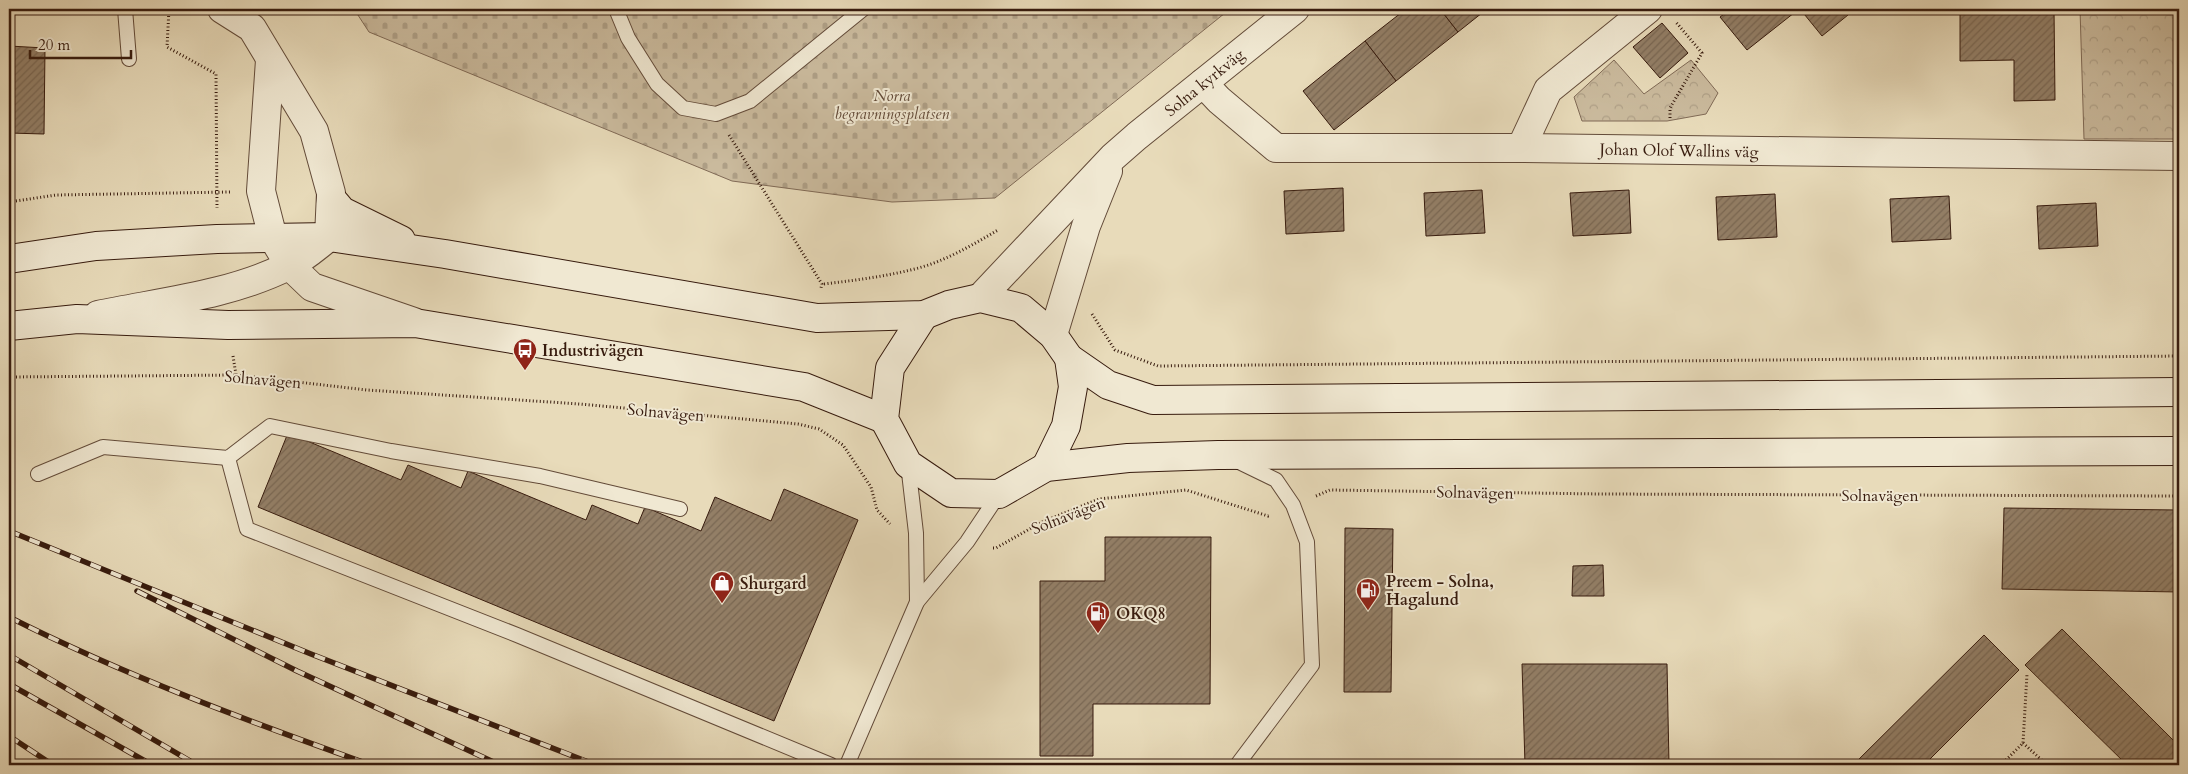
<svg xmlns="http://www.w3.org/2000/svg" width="2188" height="774" font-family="Cardo,serif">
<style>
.forest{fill:url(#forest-crowns);stroke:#806a56}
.cemetery{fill:url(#cemetery-stones);stroke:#806a56}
.building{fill:url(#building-hatch);stroke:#371b0e}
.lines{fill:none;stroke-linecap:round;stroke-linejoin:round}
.service-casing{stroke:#634b39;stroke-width:16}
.minor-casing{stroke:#634b39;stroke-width:30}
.tertiary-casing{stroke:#634b39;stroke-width:30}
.secondary-casing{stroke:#371b0e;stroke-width:30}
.path{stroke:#371b0e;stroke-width:3;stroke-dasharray:1 2.5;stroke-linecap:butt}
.service{stroke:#f0e8d2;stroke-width:14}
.minor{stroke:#f0e8d2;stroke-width:28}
.tertiary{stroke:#f0e8d2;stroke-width:28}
.secondary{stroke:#f0e8d2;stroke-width:28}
.rail-casing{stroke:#371b0e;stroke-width:5.5}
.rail{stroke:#f0e8d2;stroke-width:4;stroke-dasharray:11;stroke-linecap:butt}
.labels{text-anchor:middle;stroke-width:4;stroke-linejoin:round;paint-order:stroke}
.street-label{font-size:16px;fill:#371b0e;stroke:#f0e8d2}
.park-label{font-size:16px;font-style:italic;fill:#634b39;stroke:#f0e8d2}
.poi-label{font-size:16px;font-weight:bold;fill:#371b0e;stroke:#f0e8d2;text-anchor:start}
</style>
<defs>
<pattern id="forest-crowns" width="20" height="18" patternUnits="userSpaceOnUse" patternTransform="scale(1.25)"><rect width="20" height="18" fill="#caba9d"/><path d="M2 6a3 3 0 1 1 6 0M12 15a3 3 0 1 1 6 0" fill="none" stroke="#ae9f86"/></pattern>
<pattern id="cemetery-stones" width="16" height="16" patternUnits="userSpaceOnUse" patternTransform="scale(1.25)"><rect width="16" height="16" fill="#caba9d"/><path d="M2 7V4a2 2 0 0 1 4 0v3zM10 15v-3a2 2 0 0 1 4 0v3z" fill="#ae9f86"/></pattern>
<pattern id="building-hatch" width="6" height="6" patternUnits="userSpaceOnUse" patternTransform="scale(1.25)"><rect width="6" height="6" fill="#937f67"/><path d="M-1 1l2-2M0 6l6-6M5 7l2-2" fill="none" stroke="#796753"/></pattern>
</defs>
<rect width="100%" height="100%" fill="#e8dbba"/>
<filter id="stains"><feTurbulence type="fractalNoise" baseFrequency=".004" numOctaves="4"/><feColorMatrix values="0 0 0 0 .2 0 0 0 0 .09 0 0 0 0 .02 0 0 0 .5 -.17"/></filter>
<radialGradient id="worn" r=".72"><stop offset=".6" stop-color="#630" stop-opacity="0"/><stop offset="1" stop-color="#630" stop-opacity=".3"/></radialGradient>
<g class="forest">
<path d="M2080 9H2179V139H2084Z"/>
<path d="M1614 60 1644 94 1691 60 1718 93 1706 114 1667 121H1582L1574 97Z"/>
</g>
<path class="cemetery" d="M354 9H1230L995 198 892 202 732 181 369 32Z"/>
<g class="building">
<path d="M1406 9H1440L1458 32 1396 81 1365 41Z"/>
<path d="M1440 9H1487L1458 32Z"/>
<path d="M1731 9H1799L1747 50 1720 17Z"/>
<path d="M1800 9H1844L1848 15 1822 36Z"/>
<path d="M1960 9H2054L2055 100 2014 101V60L1960 61Z"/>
<path d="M1662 23 1688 53 1660 78 1633 47Z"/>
<path d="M1365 41 1396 81 1334 130 1303 91Z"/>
<path d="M9 46 45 48 44 134 9 133Z"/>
<path d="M1343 188 1344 231 1286 234 1284 191Z"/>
<path d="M1482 190 1485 233 1426 236 1424 193Z"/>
<path d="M1629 190 1631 233 1573 236 1570 193Z"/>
<path d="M1775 194 1777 237 1718 240 1716 197Z"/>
<path d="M1949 196 1951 239 1892 242 1890 199Z"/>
<path d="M2096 203 2098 246 2039 249 2037 206Z"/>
<path d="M288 433 401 480 408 465 461 488 468 471 586 520 592 505 638 524 645 507 701 531 715 497 771 521 784 489 858 520 774 721 258 507Z"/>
<path d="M2004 508 2179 510V592L2002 589Z"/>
<path d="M1345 528 1393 529 1391 692H1344Z"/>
<path d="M1105 537H1211L1210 704H1093V756H1040V581H1105Z"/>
<path d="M1603 565 1604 596H1572L1573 566Z"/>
<path d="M2062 629 2179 746V765H2127L2025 665Z"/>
<path d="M1984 635 2019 670 1924 765H1853Z"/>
<path d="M1522 664H1667L1669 765H1525Z"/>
</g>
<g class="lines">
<g class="service-casing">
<g id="service">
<path d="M125 9 129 59"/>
<path d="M616 9 628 38 657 84 683 108 716 114 750 101 863 9"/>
<path d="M228 458 247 529 517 635 831 765"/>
<path d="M908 464 916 533 917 602"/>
<path d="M38 474 103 447 228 458 270 426 391 451 540 476 680 509"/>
<path d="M847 765 917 602 967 542 999 494"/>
<path d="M1237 765 1312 665 1307 542 1293 505 1276 480 1239 462"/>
</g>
</g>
<g class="minor-casing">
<g id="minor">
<path d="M1203 83 1219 100 1276 148H1521L2179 156"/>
<path d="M1521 148 1548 90 1648 9"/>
</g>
</g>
<g class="tertiary-casing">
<g id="tertiary">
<path d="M270 60 261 191 273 238 290 266 312 287 414 322"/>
<path d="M980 298 1113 157 1137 136 1295 9"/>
<path d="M98 315C160 302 231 295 288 266 303 259 316 247 329 237L331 193 314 131 252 28 222 9"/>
<path d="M1053 335 1086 226 1108 171"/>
</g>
</g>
<g class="secondary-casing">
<g id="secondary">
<path d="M331 198 342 211 401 240"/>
<path d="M9 259 96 246 217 239 329 237 445 254 817 318 924 315 949 305 980 298 1021 308 1053 335 1069 358 1108 385 1153 400 2179 392"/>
<path d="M924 315 890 368 884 419 908 464 951 493 999 494 1046 467 1128 458 1218 455 2179 451"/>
<path d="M9 326 77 319 228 325 415 323 804 387 884 419"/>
<path d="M1046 467 1066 426 1073 387 1069 358"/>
</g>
</g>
<g class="path">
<path d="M169 9 167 47 216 74 217 208"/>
<path d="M1670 118V108L1702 53 1675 21"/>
<path d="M729 135 822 284 821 288"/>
<path d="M9 202 56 195 230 192"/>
<path d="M824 284C857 280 890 276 922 267 949 259 974 244 998 230"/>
<path d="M1092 314 1115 350 1158 366 2179 356"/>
<path d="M233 356 236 375"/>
<path d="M9 377 236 375 367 390 580 404 798 424 819 429 843 445 871 487 877 510 890 524"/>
<path d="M1316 496 1330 490 1600 494 2179 496"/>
<path d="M993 548H996L1042 522 1099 499 1186 490 1268 516 1271 515"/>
<path d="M2023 743 2047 765"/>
<path d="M2001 765 2023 743 2027 674"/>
</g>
<use href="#service" class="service"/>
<use href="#minor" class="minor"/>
<use href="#tertiary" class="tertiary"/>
<use href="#secondary" class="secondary"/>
<g class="rail-casing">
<g id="rail">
<path d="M9 531 311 654 596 765"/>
<path d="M137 591 297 671 500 765"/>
<path d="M9 617C126 676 248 721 371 765"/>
<path d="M9 655 197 765"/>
<path d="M9 684 152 765"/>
<path d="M9 736 53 765"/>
</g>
</g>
<use href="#rail" class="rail"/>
</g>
<defs>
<g id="bus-pin" transform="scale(1.25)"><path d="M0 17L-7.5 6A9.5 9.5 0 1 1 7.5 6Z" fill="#8f2418" stroke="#f0e8d2"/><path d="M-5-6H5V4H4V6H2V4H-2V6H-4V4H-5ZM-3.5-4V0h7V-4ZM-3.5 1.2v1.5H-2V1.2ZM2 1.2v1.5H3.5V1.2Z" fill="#fff"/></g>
<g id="shop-pin" transform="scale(1.25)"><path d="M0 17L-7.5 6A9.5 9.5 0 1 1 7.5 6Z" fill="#8f2418" stroke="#f0e8d2"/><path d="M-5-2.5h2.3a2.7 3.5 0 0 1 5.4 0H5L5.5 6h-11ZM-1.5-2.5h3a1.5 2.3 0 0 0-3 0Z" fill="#fff"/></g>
<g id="fuel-pin" transform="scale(1.25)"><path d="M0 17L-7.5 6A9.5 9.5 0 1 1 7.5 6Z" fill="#8f2418" stroke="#f0e8d2"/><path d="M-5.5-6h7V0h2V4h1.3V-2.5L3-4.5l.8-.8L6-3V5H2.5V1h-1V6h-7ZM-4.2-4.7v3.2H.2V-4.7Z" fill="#fff"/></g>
</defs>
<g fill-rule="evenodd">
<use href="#bus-pin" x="525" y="350"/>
<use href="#shop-pin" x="722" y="583"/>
<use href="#fuel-pin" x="1368" y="590"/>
<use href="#fuel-pin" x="1098" y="613"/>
</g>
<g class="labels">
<g class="street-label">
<text transform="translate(1204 82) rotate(-39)" y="6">Solna kyrkväg</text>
<text transform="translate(1679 150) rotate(1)" y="6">Johan Olof Wallins väg</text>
<text transform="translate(263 379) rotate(5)" y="6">Solnavägen</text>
<text transform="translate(666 412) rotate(5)" y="6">Solnavägen</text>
<text transform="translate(1475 492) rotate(1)" y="6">Solnavägen</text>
<text x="1880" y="501">Solnavägen</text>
<text transform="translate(1068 515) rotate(-21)" y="6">Solnavägen</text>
</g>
<g class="park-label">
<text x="892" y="101">Norra<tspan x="892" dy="18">begravningsplatsen</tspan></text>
</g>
<g class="poi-label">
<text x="542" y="356">Industrivägen</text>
<text x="1386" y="587">Preem - Solna,<tspan x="1386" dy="18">Hagalund</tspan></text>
<text x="740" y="589">Shurgard</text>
<text x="1116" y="619">OKQ8</text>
</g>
</g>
<rect width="2188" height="774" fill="none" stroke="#e8dbba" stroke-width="30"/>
<rect x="10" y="10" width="2168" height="754" fill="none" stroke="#371b0e" stroke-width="2.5"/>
<rect x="15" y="15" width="2158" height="744" fill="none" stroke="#371b0e"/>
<path d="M30 50v8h101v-8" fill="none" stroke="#371b0e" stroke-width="2.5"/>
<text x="38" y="50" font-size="15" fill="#371b0e" stroke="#f0e8d2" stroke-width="4" paint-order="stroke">20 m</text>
<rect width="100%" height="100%" filter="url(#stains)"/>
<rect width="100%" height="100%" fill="url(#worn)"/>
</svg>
